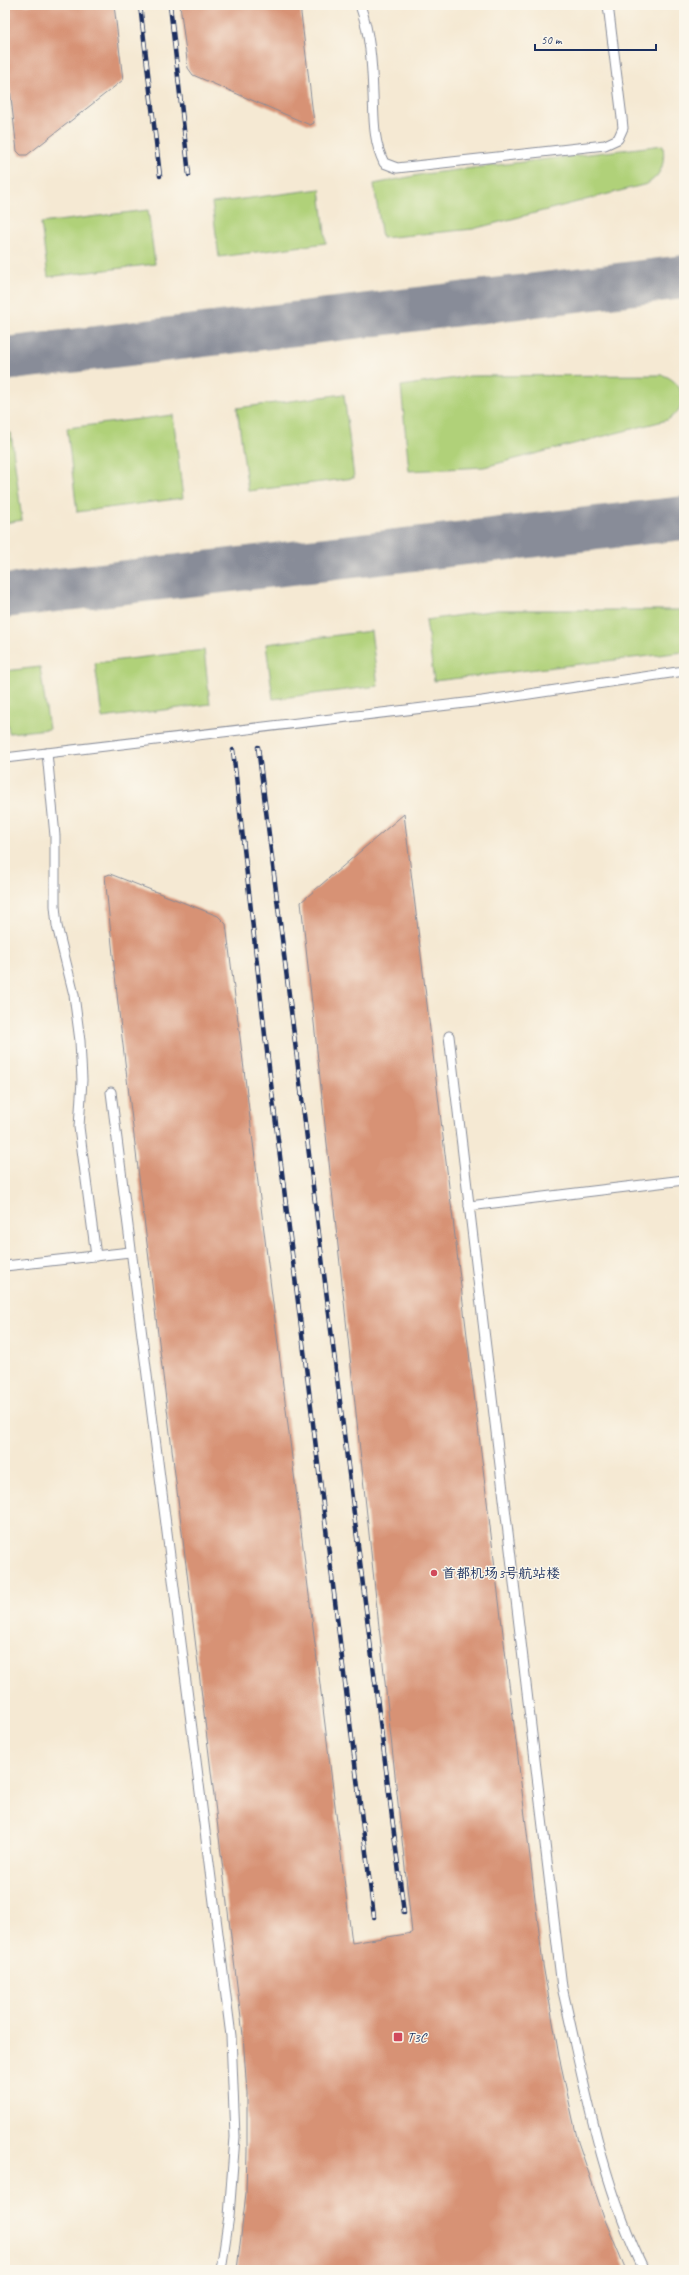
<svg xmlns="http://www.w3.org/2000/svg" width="689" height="2275" font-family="Caveat,'LXGW WenKai TC',sans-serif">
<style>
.green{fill:#b0d179;stroke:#66806c}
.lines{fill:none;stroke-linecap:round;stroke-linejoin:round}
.taxiway{stroke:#888c98;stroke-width:44}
.building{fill:#d79275}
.service-casing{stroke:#888c98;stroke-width:11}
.service{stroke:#fff;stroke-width:9}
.rail-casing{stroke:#1b2f5e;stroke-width:4.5}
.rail{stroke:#fbf7ec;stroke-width:3;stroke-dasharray:9;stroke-linecap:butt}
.poi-dot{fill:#d1495b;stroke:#fbf7ec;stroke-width:1.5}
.labels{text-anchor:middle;stroke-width:3;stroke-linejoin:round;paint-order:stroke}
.poi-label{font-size:14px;fill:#1b2f5e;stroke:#fbf7ec;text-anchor:start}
</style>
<rect width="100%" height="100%" fill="#fbf7ec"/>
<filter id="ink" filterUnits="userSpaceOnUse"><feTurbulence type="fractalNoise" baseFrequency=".025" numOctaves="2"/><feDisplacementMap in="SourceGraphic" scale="8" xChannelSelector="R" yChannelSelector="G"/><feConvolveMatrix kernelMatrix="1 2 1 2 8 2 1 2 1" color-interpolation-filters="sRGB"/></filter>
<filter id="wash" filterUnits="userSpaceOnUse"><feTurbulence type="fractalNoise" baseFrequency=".012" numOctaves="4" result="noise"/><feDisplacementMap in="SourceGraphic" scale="16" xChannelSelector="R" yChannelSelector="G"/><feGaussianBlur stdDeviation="0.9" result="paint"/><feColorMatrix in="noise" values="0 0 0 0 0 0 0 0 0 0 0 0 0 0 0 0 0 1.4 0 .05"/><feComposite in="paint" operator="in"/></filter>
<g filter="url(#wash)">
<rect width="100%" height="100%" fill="#f5e9d3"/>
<g class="green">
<path d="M663 145C665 162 663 174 647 184L473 229 382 238 374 184 424 174Z"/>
<path d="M320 189 326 243 219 257 212 203Z"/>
<path d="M148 210 155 264 48 277 41 223Z"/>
<path d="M663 375C686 383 689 409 667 420L484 467 409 471 401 386 470 376Z"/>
<path d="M344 394 354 478 248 491 237 408Z"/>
<path d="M173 415 183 498 77 512 67 428Z"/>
<path d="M5 433H11L22 520 5 523Z"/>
<path d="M497 610H684V652L434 681 426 620Z"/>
<path d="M371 631 378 686 273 699 266 644Z"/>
<path d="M204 650 210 704 102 718 95 663Z"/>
<path d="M40 667 49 729 9 733 5 711V671Z"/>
</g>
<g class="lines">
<g class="taxiway">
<path d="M5 359 684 277"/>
<path d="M5 596 684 518"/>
</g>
</g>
<g id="blocks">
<g class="building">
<path d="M5 5H114L123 80 27 155H21L17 151 5 44Z"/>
<path d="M180 5H300L314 123 310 125 193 75 188 68Z"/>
<path d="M404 814 543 1965 559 2056 578 2142 605 2220 626 2270H237L246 2193 247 2151V2093L243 2035 118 1004 105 876 110 874 218 916 226 924 352 1943 412 1933 301 902Z"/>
</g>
</g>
</g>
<g filter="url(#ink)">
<use href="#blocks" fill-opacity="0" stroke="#888c98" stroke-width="1"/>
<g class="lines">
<g class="service-casing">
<g id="service">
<path d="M360 5C370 34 372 63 373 94 374 118 373 141 384 163L397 168 605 145 618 139 623 128 622 118 608 5"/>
<path d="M47 753 55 836V906L57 926 74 995 80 1041 82 1080 79 1127 96 1256"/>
<path d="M5 758 482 701 684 671"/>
<path d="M449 1036 562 1987C584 2082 601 2182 644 2270"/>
<path d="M111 1092 231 2036 235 2137 229 2216 221 2270"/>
<path d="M469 1206 684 1180"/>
<path d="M5 1266 130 1252"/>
</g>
</g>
<use href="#service" class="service"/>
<g class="rail-casing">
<g id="rail">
<path d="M140 5 160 176"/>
<path d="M170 5 189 175"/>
<path d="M258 747 404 1913"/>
<path d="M233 750 265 1035 374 1917"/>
</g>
</g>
<use href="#rail" class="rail"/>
</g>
</g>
<g class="poi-dot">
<circle cx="434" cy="1573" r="4"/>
<rect x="393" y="2032" width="10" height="10" rx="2"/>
</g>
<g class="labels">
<g class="poi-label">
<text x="442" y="1578">首都机场3号航站楼</text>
<text x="407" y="2042">T3C</text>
</g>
</g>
<rect width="689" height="2275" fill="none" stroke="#fbf7ec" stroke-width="20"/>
<path d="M535 44v6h121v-6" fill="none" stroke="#1b2f5e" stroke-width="2"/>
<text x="541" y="44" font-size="12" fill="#1b2f5e" stroke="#fbf7ec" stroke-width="3" paint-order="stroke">50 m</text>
</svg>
